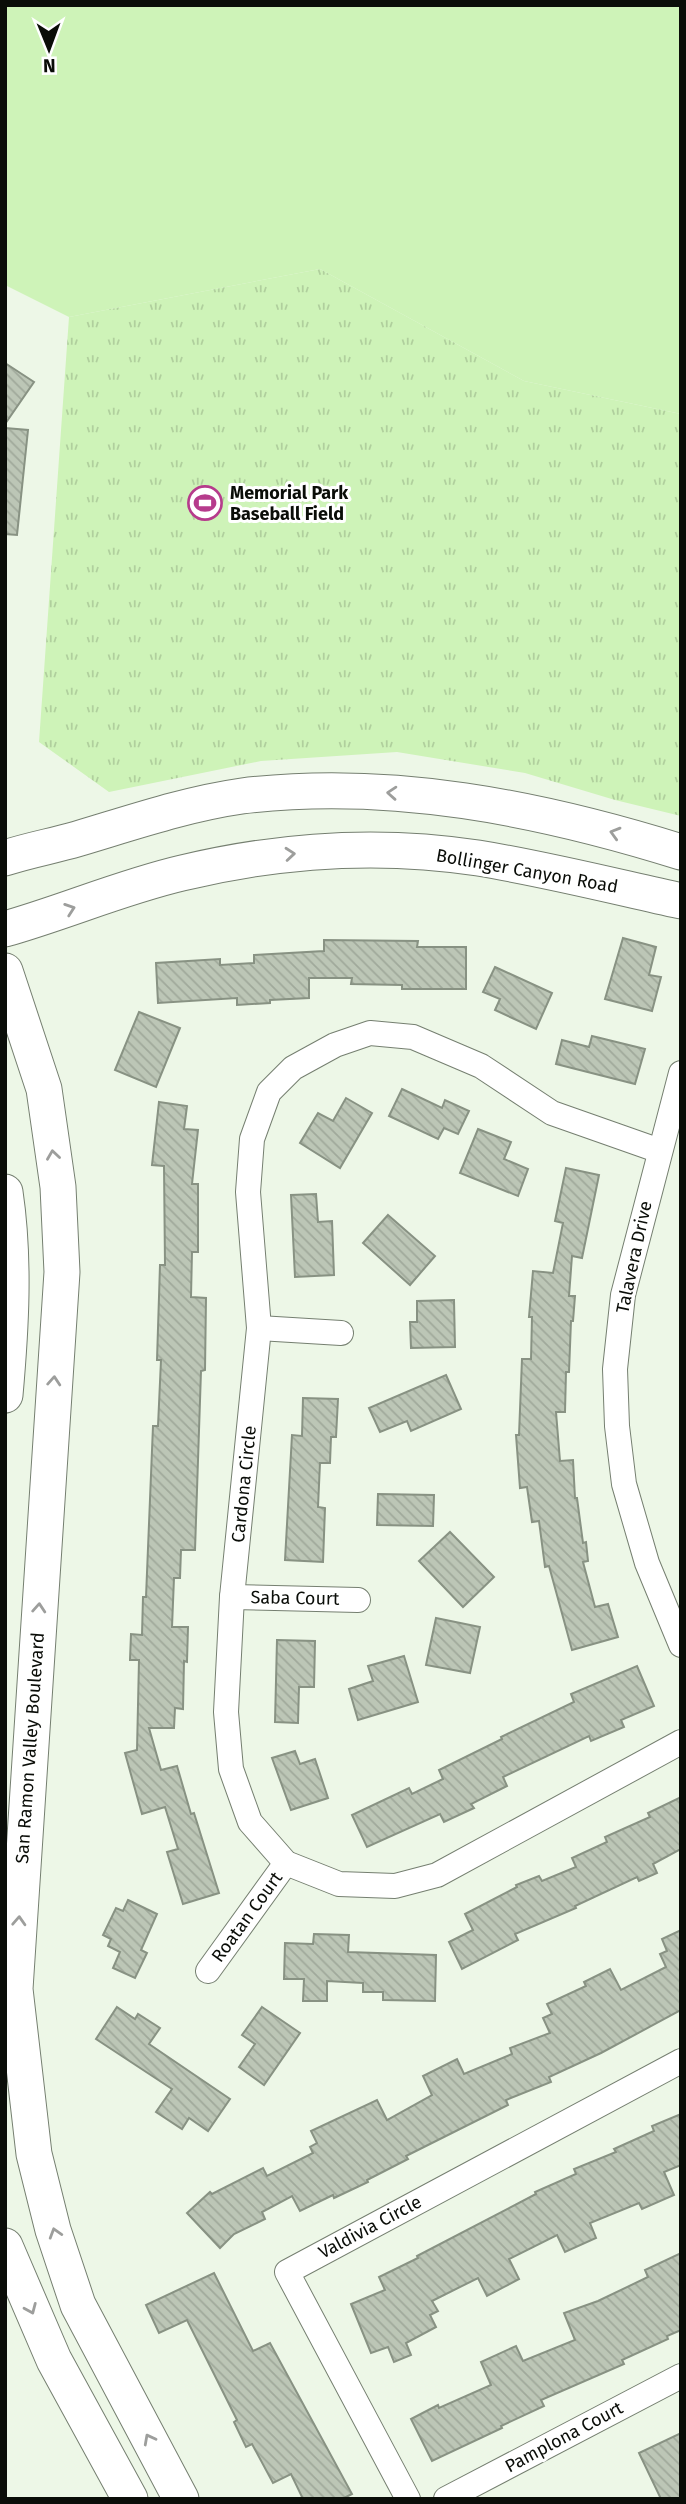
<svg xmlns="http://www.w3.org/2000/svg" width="686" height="2504" font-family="'Fira Sans',sans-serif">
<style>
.grass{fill:#cef3b8}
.park{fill:url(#park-tufts)}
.building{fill:url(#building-back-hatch);stroke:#889283;stroke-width:2}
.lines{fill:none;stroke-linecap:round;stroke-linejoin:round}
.street-casing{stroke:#757f70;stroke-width:26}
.secondary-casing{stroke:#757f70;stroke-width:37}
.street{stroke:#fff;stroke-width:24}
.secondary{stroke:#fff;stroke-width:35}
.oneway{stroke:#9d9e9c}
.labels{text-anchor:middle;stroke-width:6;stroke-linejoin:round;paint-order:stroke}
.poi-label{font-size:18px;font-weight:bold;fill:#0a0d08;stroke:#fff;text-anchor:start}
.street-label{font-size:18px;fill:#0a0d08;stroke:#fff}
</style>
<defs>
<pattern id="park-tufts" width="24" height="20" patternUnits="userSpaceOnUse" patternTransform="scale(1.75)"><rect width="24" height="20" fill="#cef3b8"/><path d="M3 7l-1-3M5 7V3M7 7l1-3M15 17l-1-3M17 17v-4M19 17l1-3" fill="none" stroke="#b0cf9d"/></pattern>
<pattern id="building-back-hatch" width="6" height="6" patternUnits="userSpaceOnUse" patternTransform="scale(1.75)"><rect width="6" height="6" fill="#bcc6b6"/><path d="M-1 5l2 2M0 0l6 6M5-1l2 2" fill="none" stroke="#a0a99b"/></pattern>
</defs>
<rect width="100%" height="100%" fill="#edf7e7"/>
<path class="grass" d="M5 5H681V414L524 381 320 269 69 317 5 285Z"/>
<path class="park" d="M320 269 524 381 681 414V816L615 800 525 773 397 752 261 761 109 792 39 742 69 317Z"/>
<g class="building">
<path d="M5 363 34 382 5 424Z"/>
<path d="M5 428 28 430 17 535 5 534Z"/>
<path d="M623 938 656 947 649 975 661 977 652 1011 605 999Z"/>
<path d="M324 940 418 941 417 947H466V989H402V985L351 984 352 978H309V998L270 1000V1003L237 1005V998L158 1003 156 963 220 959V965L254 963V955L324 951Z"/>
<path d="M495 967 552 993 536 1029 495 1010 500 999 483 992Z"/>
<path d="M139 1012 180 1028 156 1087 115 1070Z"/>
<path d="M592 1036 645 1049 635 1084 556 1064 562 1040 589 1047Z"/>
<path d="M402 1089 442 1108 445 1100 469 1111 458 1134 444 1128 438 1139 389 1116Z"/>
<path d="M346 1098 372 1113 340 1168 300 1143 318 1113 333 1121Z"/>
<path d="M159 1102 187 1106 184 1129 198 1130 192 1184H198V1252H192L191 1297 206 1298 205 1370 201 1371 195 1550H181L180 1578H174L172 1627H188L187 1662 184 1661 183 1709 175 1708 174 1728H149L161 1770 177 1766 191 1814 194 1813 219 1893 183 1904 167 1852 178 1849 165 1807 142 1814 125 1753 137 1750 139 1660H130L131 1634 142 1635 143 1597H146L153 1426H158L161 1360H157L160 1265H165L164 1166 152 1165Z"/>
<path d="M478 1129 511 1142 504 1159 528 1169 518 1196 460 1173Z"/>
<path d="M566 1168 599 1175 582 1258 572 1256 569 1296H575L573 1321H571L569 1372H566L565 1412H556L560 1461 573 1460 575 1498H577L583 1543 586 1542 588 1561 583 1562 595 1607 608 1604 618 1637 572 1650 549 1566 545 1567 539 1521 532 1522 527 1487 520 1488 516 1435H519L522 1359H531L532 1317H529L533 1271 553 1273 563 1223 555 1221Z"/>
<path d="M316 1194 318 1222 332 1221 334 1275 295 1277 291 1195Z"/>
<path d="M388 1215 435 1256 410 1285 363 1243Z"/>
<path d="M454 1300 455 1347 411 1348 410 1322H417V1301Z"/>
<path d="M446 1375 461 1409 411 1431 407 1421 380 1432 369 1408Z"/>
<path d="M303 1398 338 1399 336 1437H331L330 1463H320L318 1507 325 1508 323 1562 285 1560 292 1435 302 1436Z"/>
<path d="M378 1494 434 1495 433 1526 377 1525Z"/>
<path d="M450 1532 494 1577 463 1607 419 1561Z"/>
<path d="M436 1618 480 1627 470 1673 426 1665Z"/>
<path d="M277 1640 315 1641 314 1687H299L298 1723 275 1722Z"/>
<path d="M404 1656 418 1702 358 1720 349 1689 373 1681 368 1666Z"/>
<path d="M637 1666 654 1706 621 1720 624 1727 591 1741 589 1736 503 1777 507 1786 471 1804 474 1808 444 1822 440 1814 367 1847 352 1815 409 1788 412 1794 443 1779 439 1770 502 1739 501 1737 574 1702 571 1694Z"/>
<path d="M295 1751 300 1764 315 1759 328 1798 291 1810 272 1758Z"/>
<path d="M681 1797V1849L653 1864 657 1873 639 1881 637 1877 575 1906 576 1908 515 1934 518 1940 462 1969 449 1942 473 1930 465 1914 517 1887 516 1885 539 1876 542 1881 576 1867 572 1858 607 1842 605 1837 650 1817 648 1813Z"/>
<path d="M128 1900 157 1914 141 1950 147 1953 135 1978 113 1968 120 1952 108 1946 111 1939 103 1935 116 1908 123 1911Z"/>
<path d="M681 1930V2010L601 2053 549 2077 551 2082 506 2100 508 2105 406 2156 408 2159 367 2180 368 2182 334 2198 333 2195 300 2211 292 2196 262 2212 265 2219 234 2234 220 2248 187 2213 210 2192 212 2194 263 2168 267 2176 313 2153 310 2147 317 2143 311 2131 377 2100 387 2120 432 2095 423 2076 457 2059 464 2074 512 2054 510 2048 550 2033 543 2018 552 2014 547 2004 586 1986 584 1982 610 1969 621 1990 666 1967 660 1954 667 1951 662 1939Z"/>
<path d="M314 1934 349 1935 348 1952 436 1955 435 2001 383 2000V1992H363V1983L327 1981V2001H303L304 1979H284L285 1943 313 1944Z"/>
<path d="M117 2007 135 2019 138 2014 160 2028 149 2044 230 2099 208 2131 189 2118 182 2129 156 2112 172 2089 96 2039Z"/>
<path d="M262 2007 300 2033 264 2085 239 2067 255 2044 242 2035Z"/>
<path d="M681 2114V2165L664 2172 674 2195 642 2209 639 2203 590 2223 596 2238 565 2252 557 2235 509 2259 519 2279 487 2296 478 2278 432 2301 438 2311 430 2315 436 2327 406 2343 411 2355 394 2362 388 2347 371 2353 351 2304 385 2290 379 2277 418 2258 417 2256 536 2194 535 2192 576 2174 574 2169 616 2152 614 2149 654 2131 652 2126Z"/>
<path d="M681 2253V2330L667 2336 668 2339 622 2360 624 2364 541 2400 544 2406 501 2426 502 2428 432 2461 411 2419 438 2405 439 2408 491 2385 481 2362 516 2346 523 2361 575 2340 564 2313 598 2301 648 2277 645 2270Z"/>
<path d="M214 2273 253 2351 270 2343 352 2494 342 2499H303L291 2474 273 2483 252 2444 246 2447 234 2422 237 2420 187 2320 159 2333 146 2305Z"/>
<path d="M681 2433V2499H661L639 2453Z"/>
</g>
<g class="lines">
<g class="street-casing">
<g id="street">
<path d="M681 1073 623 1295 615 1369 617 1426 624 1484 647 1563 681 1645"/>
<path d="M660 1151 552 1113 481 1066 413 1037 370 1033 335 1045 293 1068 269 1092 252 1139 248 1192 259 1328 232 1597 226 1712 231 1769 250 1822 286 1863 339 1884 395 1886 437 1875 681 1742"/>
<path d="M259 1328 341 1333"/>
<path d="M232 1597 358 1600"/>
<path d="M208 1971 286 1863"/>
<path d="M408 2499 287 2272 681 2061"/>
<path d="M446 2499 681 2376"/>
</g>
</g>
<g class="secondary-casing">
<g id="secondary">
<path d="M5 858C29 850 53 846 77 839 131 823 186 804 242 796 390 778 540 808 681 852"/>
<path d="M5 929C65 912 122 887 182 873 278 850 380 843 478 858 546 869 613 886 681 901"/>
<path d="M5 971 44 1089 58 1187 62 1272 15 1989 34 2154 53 2230 78 2305 181 2499"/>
<path d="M5 1192C15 1259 11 1328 5 1395"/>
<path d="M5 2246 54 2360 130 2499"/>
</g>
</g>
<use href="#street" class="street"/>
<use href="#secondary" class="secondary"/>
</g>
<defs><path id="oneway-chevron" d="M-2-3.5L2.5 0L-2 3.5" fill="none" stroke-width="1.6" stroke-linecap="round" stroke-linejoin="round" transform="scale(1.75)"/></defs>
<g class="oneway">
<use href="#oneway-chevron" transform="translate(392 793) rotate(-176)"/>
<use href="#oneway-chevron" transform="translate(615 833) rotate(-164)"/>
<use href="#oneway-chevron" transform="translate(290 854) rotate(-5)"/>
<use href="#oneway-chevron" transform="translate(70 909) rotate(-19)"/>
<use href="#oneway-chevron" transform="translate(53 1155) rotate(-98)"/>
<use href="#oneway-chevron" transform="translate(54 1381) rotate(-86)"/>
<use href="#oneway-chevron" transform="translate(39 1608) rotate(-86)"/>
<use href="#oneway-chevron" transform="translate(19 1921) rotate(-87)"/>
<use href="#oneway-chevron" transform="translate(55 2233) rotate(-107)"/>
<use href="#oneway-chevron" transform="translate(31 2309) rotate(67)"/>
<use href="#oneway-chevron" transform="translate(149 2439) rotate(-118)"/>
</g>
<defs>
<g id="stadium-ring" transform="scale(1.75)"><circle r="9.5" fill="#fff" stroke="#b63b8c" stroke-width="1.5"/><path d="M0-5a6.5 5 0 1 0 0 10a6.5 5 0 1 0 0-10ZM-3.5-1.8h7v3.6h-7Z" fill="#b63b8c"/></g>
</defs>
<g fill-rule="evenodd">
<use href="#stadium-ring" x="205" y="503"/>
</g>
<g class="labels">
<g class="poi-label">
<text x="230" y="499">Memorial Park<tspan x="230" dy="21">Baseball Field</tspan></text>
</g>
<g class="street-label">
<text transform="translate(527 871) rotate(10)" y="6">Bollinger Canyon Road</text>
<text transform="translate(634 1257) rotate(-78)" y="6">Talavera Drive</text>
<text transform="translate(244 1484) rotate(-84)" y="6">Cardona Circle</text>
<text transform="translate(295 1598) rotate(1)" y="6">Saba Court</text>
<text transform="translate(30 1748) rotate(-86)" y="6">San Ramon Valley Boulevard</text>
<text transform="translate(247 1917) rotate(-54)" y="6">Roatan Court</text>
<text transform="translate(370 2227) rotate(-28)" y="6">Valdivia Circle</text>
<text transform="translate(564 2437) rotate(-28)" y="6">Pamplona Court</text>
</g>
</g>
<rect width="686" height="2504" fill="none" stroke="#0a0d08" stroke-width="14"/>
<g transform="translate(49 49) rotate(179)" stroke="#ffffff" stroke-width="5" paint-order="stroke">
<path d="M0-5L12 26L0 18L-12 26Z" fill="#0a0d08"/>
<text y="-10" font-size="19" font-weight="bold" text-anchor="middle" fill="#0a0d08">N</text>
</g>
</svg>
